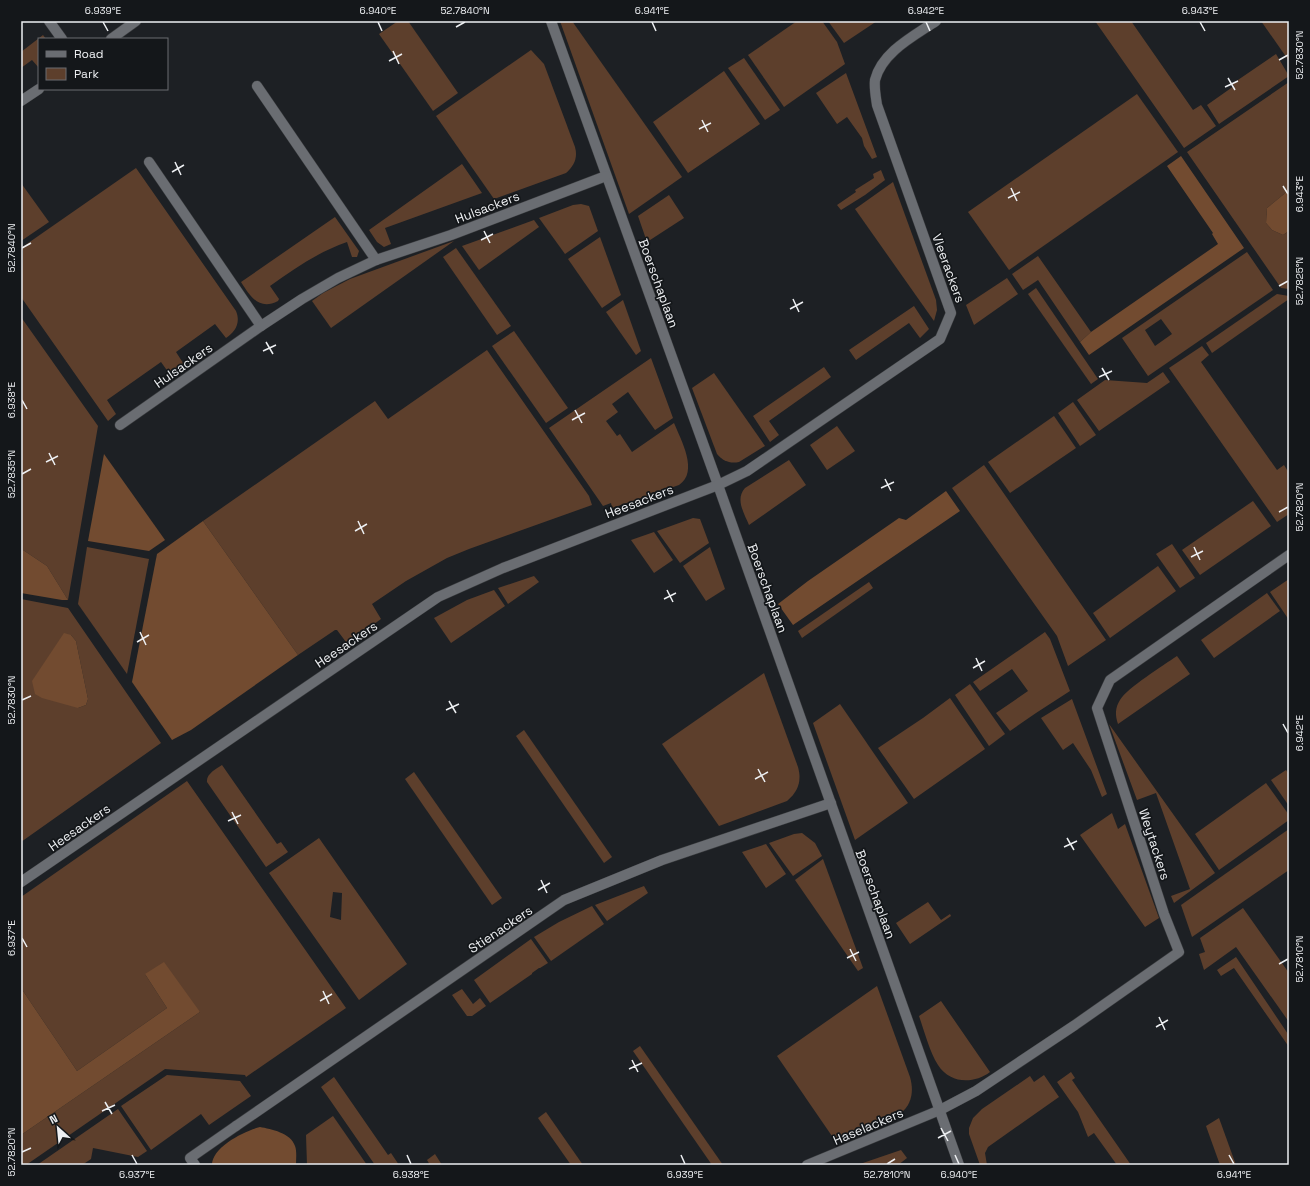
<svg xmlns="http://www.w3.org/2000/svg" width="1310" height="1186" font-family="'Space Grotesk',sans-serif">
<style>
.green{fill:#5d3f2c;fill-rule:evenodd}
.forest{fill:#724b30}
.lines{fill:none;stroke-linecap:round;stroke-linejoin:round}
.service-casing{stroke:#3a3c3f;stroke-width:11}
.minor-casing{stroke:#3a3c3f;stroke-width:11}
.service{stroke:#6a6d72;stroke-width:10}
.minor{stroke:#6a6d72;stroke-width:10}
.ticks{fill:none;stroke:#edeff2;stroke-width:1.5}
.labels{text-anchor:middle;stroke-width:3.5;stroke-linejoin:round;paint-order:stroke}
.street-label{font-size:13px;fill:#edeff2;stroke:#14171a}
.neatline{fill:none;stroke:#edeff2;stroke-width:1.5}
.ticks-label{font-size:10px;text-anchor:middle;fill:#edeff2}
</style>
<rect width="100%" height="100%" fill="#1d2024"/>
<g class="green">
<path d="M398 21H408L458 93 433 111 379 34Z"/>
<path d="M560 21H572L682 177 629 214Z"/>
<path d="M797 21H822L837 42 845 64 784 107 748 55Z"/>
<path d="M828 21H877L844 43Z"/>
<path d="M1095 21H1131L1193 110 1201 105 1216 126 1184 148Z"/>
<path d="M1261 21H1289V61Z"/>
<path d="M43 35 46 39H39V68L32 60 21 68V52Z"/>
<path d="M531 50 544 64 575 147C578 158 574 166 566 173L494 199 436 116Z"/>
<path d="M1276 54 1289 76 1219 124 1207 105 1234 86 1232 84Z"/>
<path d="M744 58 780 110 765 120 728 68Z"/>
<path d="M724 71 760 124 688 173 653 122Z"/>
<path d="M846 73 877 157 872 159 864 146 862 138 847 117 837 124 816 93Z"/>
<path d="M1289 82V190L1267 208 1266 223 1272 230 1283 235 1289 231V289L1281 288 1187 152Z"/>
<path d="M1137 94 1178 152 1009 270 968 212Z"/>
<path d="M462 164 482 193 385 228 391 244 384 247 377 242 369 230Z"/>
<path d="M136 168 236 311C241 323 235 332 226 338L215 324 176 352 185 366 173 376H171L161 362 107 400 116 414 108 421 21 297 23 251 21 248Z"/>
<path d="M881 170 885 180 865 195 841 210 837 205 856 192 855 190 874 178 873 174Z"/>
<path d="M893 182 936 300 937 310 934 321 855 209Z"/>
<path d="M21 183 49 222 21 241Z"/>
<path d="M669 195 684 218 647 242 638 216Z"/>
<path d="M581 204 589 206 598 231 565 254 539 218 573 205Z"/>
<path d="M335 217 359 251 357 257H352L347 242C318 252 294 269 270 286L279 299 278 301C259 311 250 296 241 282Z"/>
<path d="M534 220 539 227 479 270 462 246Z"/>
<path d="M600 237 621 295 602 308 568 259Z"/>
<path d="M454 241 331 328 312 301 323 293 350 279Z"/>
<path d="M456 248 511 326 497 335 443 257Z"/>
<path d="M1247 252 1273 290 1148 376 1122 338ZM1161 319 1172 334 1155 346 1145 330Z"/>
<path d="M1038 256 1091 332 1080 342 1038 280 1023 290 1012 274Z"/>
<path d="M1007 278 1018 294 974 325 966 305Z"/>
<path d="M1036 288 1098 379 1091 384 1028 294Z"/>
<path d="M1277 294 1289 296V299L1212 353 1206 343Z"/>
<path d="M623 300 641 351 636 355 606 312Z"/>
<path d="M914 306 929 329 920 338 909 323 856 360 849 350Z"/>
<path d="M21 317 98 426 68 600 47 566 23 550H21Z"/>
<path d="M514 331 568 408 546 423 492 346Z"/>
<path d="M1202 346 1209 355 1201 362 1277 470 1284 465 1289 473V514L1277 522 1169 368Z"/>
<path d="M487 350 589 496 592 505 469 549 447 558 406 581 372 604 381 619 348 643 346 642 337 630H335L298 655 203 521 375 401 388 419Z"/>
<path d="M651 358 673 418 655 430 628 392 612 404 618 412 606 421 617 436 620 434 632 452 674 423C681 440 699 472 679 485L612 508 611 503 603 506 549 428Z"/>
<path d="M824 367 831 377 769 421 779 435 770 442 753 416Z"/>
<path d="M1163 372 1170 382 1099 431 1077 400 1105 380 1147 383Z"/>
<path d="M714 373 765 446 739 462C730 464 723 461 717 454L692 388Z"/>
<path d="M1073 402 1096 435 1080 446 1058 413Z"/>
<path d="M1054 416 1076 448 1010 493 988 462Z"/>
<path d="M837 426 855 451 827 470 810 445Z"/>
<path d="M789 460 806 485 749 525C744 513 735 499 745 488Z"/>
<path d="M984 465 1106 640 1068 666 1057 636 952 488Z"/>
<path d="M1253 501 1271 526 1200 575 1182 550Z"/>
<path d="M693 518 700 519 709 543 680 563 657 531Z"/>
<path d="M654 532 673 560 654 573 631 540Z"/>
<path d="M1172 544 1195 578 1180 588 1156 554Z"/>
<path d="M87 547 149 559 127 674 78 604Z"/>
<path d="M710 547 725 589 706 601 683 566Z"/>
<path d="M1158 566 1176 591 1110 638 1093 613Z"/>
<path d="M534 576 539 582 508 604 498 588Z"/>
<path d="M1289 579V620L1270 592Z"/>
<path d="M869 582 873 588 802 638 798 631Z"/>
<path d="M494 590 505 606 451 643 434 618 467 600Z"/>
<path d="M1267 593 1280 611 1214 658 1201 640Z"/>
<path d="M21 599 68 608 161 743 21 842ZM71 635 76 641 88 699 86 705 78 708Z"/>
<path d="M1045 632 1050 639 1070 691 1036 713 1010 731 996 713 1028 691 1012 669 980 691 973 682Z"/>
<path d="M1177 656 1190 674 1118 724C1115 715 1115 708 1120 700 1127 688 1164 665 1177 656Z"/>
<path d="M764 673 798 767C802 781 798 792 787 801L719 826 662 744Z"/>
<path d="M970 684 1005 734 989 746 955 695Z"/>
<path d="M950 698 985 749 914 799 878 748 923 718Z"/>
<path d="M1072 699 1107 794 1102 797 1091 770 1073 743 1063 750 1041 718Z"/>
<path d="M840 704 908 803 855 840 813 723Z"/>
<path d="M1109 724 1215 873 1174 903 1171 896 1190 889 1156 793 1137 800Z"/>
<path d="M524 730 612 857 604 863 516 736Z"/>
<path d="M222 765 277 844 281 842 288 852 266 867 207 782C206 774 216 769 222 765Z"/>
<path d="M1286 770 1289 774V806L1271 780Z"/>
<path d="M414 772 502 898 492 905 405 779Z"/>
<path d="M187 781 346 1008 246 1077 245 1075 165 1069 26 1165H21V1135L200 1012 145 974 167 1008 77 1071 21 988V897Z"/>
<path d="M1266 783 1289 815V820L1219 870 1195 834Z"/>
<path d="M1112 813 1118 829 1125 824 1159 918 1145 927 1080 835Z"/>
<path d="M1289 829V870L1192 937 1181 905Z"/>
<path d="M802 833 815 843 822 856 793 876 769 843 794 834Z"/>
<path d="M319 838 407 964 359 1000 269 873ZM333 892 342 893 341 920 330 917Z"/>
<path d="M766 844 786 874 766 888 742 852Z"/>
<path d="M823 859 863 968 858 971 795 880Z"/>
<path d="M644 886 648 893 607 921 595 905Z"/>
<path d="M928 902 941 920 950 914 951 916 910 944 896 923Z"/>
<path d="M592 906 604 924 551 961 534 937 559 922Z"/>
<path d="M1243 908 1289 973V1022L1236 947 1204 970 1199 954 1205 952 1200 938Z"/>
<path d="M531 939 548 963 540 968H539L532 973V974L490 1003 474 980Z"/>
<path d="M1236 957 1288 1034 1289 1047 1234 968 1221 976 1217 970Z"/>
<path d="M877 986 910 1077C914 1091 912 1104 901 1113L834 1139 777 1056Z"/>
<path d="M462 989 473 1004 480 998 486 1006 472 1016H467L452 995Z"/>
<path d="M941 1001 990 1072C974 1084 950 1084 938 1065 930 1053 924 1030 919 1016Z"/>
<path d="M640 1046 723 1165H712L633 1051Z"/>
<path d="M1071 1072 1075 1078 1072 1080 1131 1165H1117L1094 1133 1088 1137 1078 1112 1057 1082Z"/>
<path d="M167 1075 240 1081 251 1096 209 1125 201 1114 151 1150 121 1106Z"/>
<path d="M1044 1075 1059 1097 988 1147 985 1153 987 1165H980L969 1134V1128L973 1118 982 1109 1030 1076 1034 1082Z"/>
<path d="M334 1077 388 1155 391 1153 399 1165H375L321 1087Z"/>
<path d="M118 1109 147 1151 138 1157 93 1148 91 1159 82 1165H37Z"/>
<path d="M546 1112 583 1165H571L538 1118Z"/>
<path d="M333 1116 367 1165H307L306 1135Z"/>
<path d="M1219 1118 1236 1165H1220L1206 1126Z"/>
<path d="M901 1150 907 1158 898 1165H857Z"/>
<path d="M435 1154 442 1165H430L427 1160Z"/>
</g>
<g class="forest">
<path d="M1181 156 1244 248 1089 355 1080 342 1091 332 1218 244 1212 234 1213 233 1167 166Z"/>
<path d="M1289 190V231L1283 235 1272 230 1266 223 1267 208Z"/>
<path d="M104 454 165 540 149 551 88 541Z"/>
<path d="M946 491 960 511 793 625 778 604 808 581 899 518 906 520Z"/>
<path d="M203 521 298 655 191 730 172 740 132 682 157 554Z"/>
<path d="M21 550H23L47 566 68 600H62L21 593Z"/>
<path d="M64 633 71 635 76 641 88 699 86 705 78 708 42 698 35 694 32 681Z"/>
<path d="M164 962 200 1012 21 1135V988L77 1071 167 1008 145 974Z"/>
<path d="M260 1127C271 1129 291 1133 295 1146 297 1151 296 1159 296 1165H212C212 1147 244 1131 260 1127Z"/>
</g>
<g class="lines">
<g class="service-casing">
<path id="service" d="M195 1165 190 1158 236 1126"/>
</g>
<g class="minor-casing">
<g id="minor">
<path d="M49 21 62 39"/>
<path d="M551 21 718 485 959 1165"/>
<path d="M111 39 136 21"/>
<path d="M257 86 376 260"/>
<path d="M21 101 39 89"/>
<path d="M149 162 261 326"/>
<path d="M120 425 261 326 302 299 338 278 376 260 451 235 606 176"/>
<path d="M21 882 438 597 503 568 718 485 747 471 940 339 951 313 877 105C876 98 874 88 875 80 882 52 914 36 936 21"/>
<path d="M236 1126 564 900 662 860 831 803"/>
<path d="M807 1165 940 1110 976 1091 1075 1025 1179 952 1164 914 1097 708 1110 680 1289 555"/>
</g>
</g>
<use href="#service" class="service"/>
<use href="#minor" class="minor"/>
</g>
<path class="ticks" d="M103 22 108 31M378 22 382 31M652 22 656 31M926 22 930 31M1200 22 1205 31M456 27 465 22M393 51 399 64M1279 60 1288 55M389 61 402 54M1228 78 1235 90M1225 87 1238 81M702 120 708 132M699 129 711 123M175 162 181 175M172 172 184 165M1283 186 1288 194M1011 188 1017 201M1008 198 1020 192M484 231 490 243M481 240 493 234M22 248 31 243M1279 286 1288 281M793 299 799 312M790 309 803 302M266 342 273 354M263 351 276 345M1102 368 1109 380M1099 377 1112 371M22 400 27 409M575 410 582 423M572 420 585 413M49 453 55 465M46 462 58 456M22 474 31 469M885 479 891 491M881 488 894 482M1279 512 1288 507M358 521 364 534M355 531 367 524M1194 547 1200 560M1191 557 1203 551M667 590 673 602M664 599 676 593M140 632 146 645M137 642 149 635M976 658 982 671M973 668 985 661M22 700 31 696M449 701 456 713M446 710 459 704M1283 724 1288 733M758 769 765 782M755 779 768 772M232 812 238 824M228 821 241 815M1067 838 1074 850M1064 847 1077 841M541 880 547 893M538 890 550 883M22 938 27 947M850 949 856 961M847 958 859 952M1279 964 1288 959M323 991 329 1004M320 1001 332 994M1159 1017 1165 1030M1156 1027 1168 1020M632 1060 638 1072M629 1069 642 1063M105 1102 112 1114M102 1111 115 1105M941 1128 948 1141M938 1138 951 1131M22 1152 31 1148M132 1155 137 1164M407 1155 411 1164M681 1155 685 1164M955 1155 959 1164M1229 1155 1234 1164M887 1164 895 1159"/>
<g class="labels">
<g class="street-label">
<text transform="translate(487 207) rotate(-21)" y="5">Hulsackers</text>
<text transform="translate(949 268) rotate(70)" y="5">Vleerackers</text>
<text transform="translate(659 283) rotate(70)" y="5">Boerschaplaan</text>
<text transform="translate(183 365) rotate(-35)" y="5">Hulsackers</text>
<text transform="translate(639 501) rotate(-21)" y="5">Heesackers</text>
<text transform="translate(768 588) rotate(70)" y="5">Boerschaplaan</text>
<text transform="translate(346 644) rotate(-34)" y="5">Heesackers</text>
<text transform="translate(79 827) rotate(-35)" y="5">Heesackers</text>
<text transform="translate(1155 844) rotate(72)" y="5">Weytackers</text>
<text transform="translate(876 894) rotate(70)" y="5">Boerschaplaan</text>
<text transform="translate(500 929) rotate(-34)" y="5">Stienackers</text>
<text transform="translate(868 1126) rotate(-23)" y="5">Haselackers</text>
</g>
</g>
<rect width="1310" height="1186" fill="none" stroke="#14171a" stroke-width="44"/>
<rect x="38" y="38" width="130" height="52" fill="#14171a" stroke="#6b6d70"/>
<rect x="46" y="51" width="20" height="6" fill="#6a6d72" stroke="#6b6d70"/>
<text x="74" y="58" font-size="12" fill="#edeff2">Road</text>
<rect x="46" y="68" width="20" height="12" fill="#5d3f2c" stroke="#6b6d70"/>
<text x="74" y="78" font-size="12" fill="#edeff2">Park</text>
<g transform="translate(58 1128) rotate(333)" stroke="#14171a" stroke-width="3" paint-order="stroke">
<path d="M0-3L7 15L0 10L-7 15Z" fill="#edeff2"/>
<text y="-6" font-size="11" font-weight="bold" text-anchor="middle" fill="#edeff2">N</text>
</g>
<rect x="22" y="22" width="1266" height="1142" class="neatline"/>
<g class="ticks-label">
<text x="103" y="14">6.939°E</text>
<text x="378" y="14">6.940°E</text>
<text x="465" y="14">52.7840°N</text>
<text x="652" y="14">6.941°E</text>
<text x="926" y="14">6.942°E</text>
<text x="1200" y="14">6.943°E</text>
<text transform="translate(1299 55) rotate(-90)" y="4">52.7830°N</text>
<text transform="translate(1299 194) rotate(-90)" y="4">6.943°E</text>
<text transform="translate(11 248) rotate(-90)" y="4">52.7840°N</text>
<text transform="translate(1299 281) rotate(-90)" y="4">52.7825°N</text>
<text transform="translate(11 400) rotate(-90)" y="4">6.938°E</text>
<text transform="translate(11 474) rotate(-90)" y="4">52.7835°N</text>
<text transform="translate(1299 507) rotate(-90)" y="4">52.7820°N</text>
<text transform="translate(11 700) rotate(-90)" y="4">52.7830°N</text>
<text transform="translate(1299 733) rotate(-90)" y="4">6.942°E</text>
<text transform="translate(11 938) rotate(-90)" y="4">6.937°E</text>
<text transform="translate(1299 959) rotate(-90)" y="4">52.7810°N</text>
<text transform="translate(11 1152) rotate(-90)" y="4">52.7820°N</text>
<text x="137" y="1178">6.937°E</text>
<text x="411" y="1178">6.938°E</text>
<text x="685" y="1178">6.939°E</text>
<text x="887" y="1178">52.7810°N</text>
<text x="959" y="1178">6.940°E</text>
<text x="1234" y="1178">6.941°E</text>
</g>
</svg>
